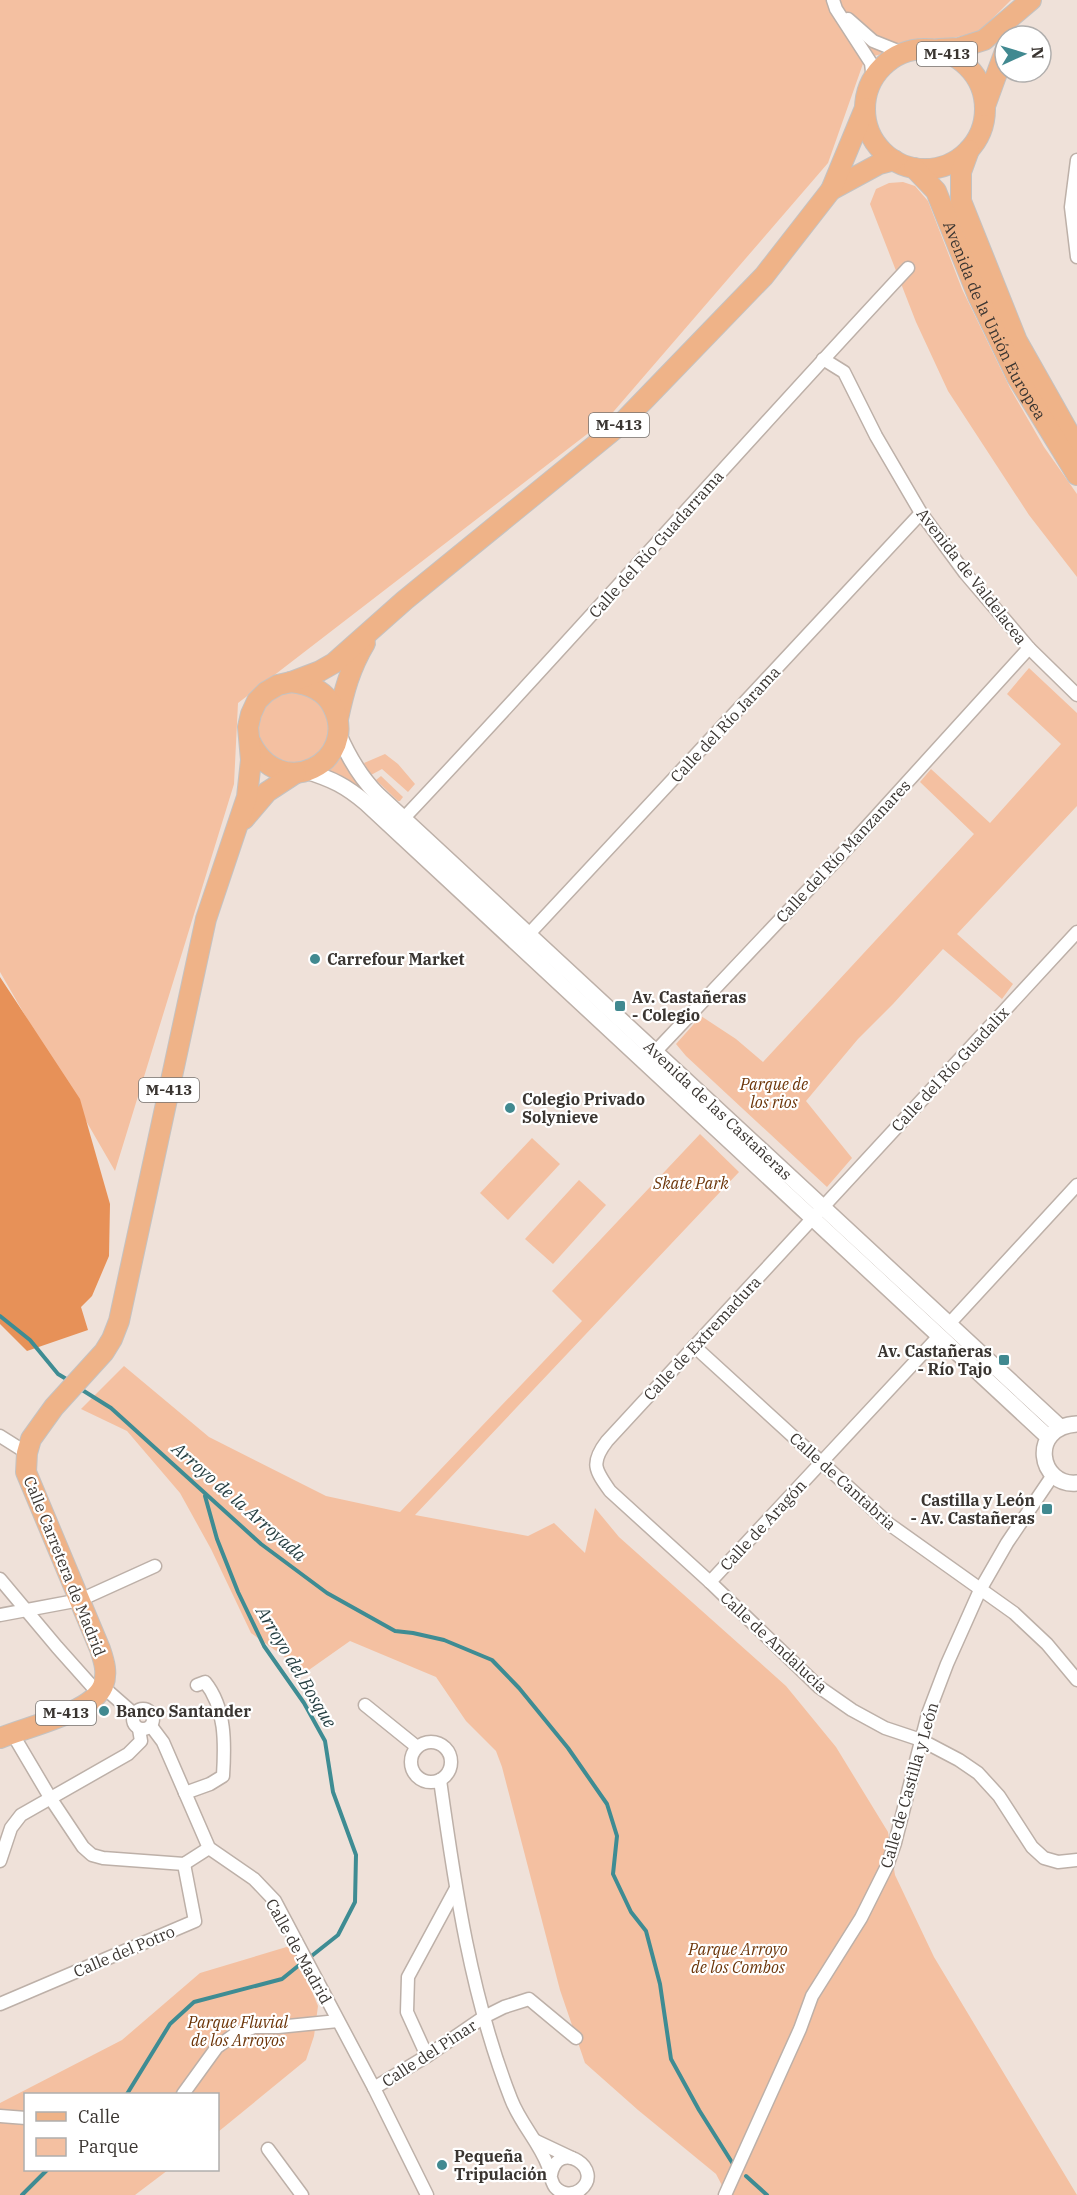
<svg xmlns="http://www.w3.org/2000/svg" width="1077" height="2195" font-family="'IBM Plex Serif',serif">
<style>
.green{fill:#f4c0a1}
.forest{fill:#e79158}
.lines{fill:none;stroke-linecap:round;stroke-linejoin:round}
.stream{stroke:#3e8c93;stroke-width:4}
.minor-casing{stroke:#bdb0a8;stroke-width:15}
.tertiary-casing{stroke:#bdb0a8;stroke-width:18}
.primary-casing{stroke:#c4c2c1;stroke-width:22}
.minor{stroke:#fff;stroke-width:12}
.tertiary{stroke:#fff;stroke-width:15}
.primary{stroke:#efb388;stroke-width:20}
.poi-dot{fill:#418990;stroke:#fff;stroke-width:2}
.labels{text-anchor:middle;stroke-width:4.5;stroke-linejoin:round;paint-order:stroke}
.shield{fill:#fff;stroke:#75726f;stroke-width:1.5}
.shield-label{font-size:15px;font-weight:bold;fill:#3a3531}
.street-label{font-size:16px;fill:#3a3531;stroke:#fff}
.poi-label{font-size:16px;font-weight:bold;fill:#3a3531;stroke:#fff;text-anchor:start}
.park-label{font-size:16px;font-style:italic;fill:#6c3509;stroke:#fff}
.water-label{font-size:18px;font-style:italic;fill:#253e41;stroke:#fff}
</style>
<rect width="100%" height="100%" fill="#efe1d9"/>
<g class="green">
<path d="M0 0H1011L979 32 865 58 828 163 608 418 238 703 234 784 115 1171 0 972Z"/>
<path d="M903 182 915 186 928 201 962 289 1010 388 1044 447 1077 494V577L1029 515 948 391 916 322 870 204 876 189 889 183Z"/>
<path d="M1029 668 1077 713V806L957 934 1013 984 1002 999 943 949 893 1004 858 1039 806 1101 852 1158 827 1187 686 1056 676 1044 701 1016 736 1039 763 1062 974 834 920 782 931 769 990 823 1061 744 1007 694Z"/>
<path d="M290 690 313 695 329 712 331 737 316 758 292 766 268 755 257 732V720L269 699Z"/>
<path d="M385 754 398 764 415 784 408 792 382 769 371 775 364 763Z"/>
<path d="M342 756 358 784 382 807 329 771Z"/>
<path d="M381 776 403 797 400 801H398L376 780Z"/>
<path d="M700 1134 739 1172 415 1515 528 1536 554 1523 585 1553 595 1508 619 1537 786 1686 836 1747 888 1832 895 1875 934 1957 1077 2195H727L716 2174 638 2110 585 2063 560 1990 502 1767 496 1751 466 1721 436 1677 350 1641 306 1672 251 1633 211 1549 180 1493 127 1431 81 1409 124 1366 209 1437 326 1496 400 1512 582 1321 552 1291Z"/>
<path d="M532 1138 560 1164 508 1220 480 1193Z"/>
<path d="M579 1180 606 1205 553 1264 525 1239Z"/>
<path d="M293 1945 318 2006 314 2036 306 2060 218 2132V2094H26V2170H168L135 2195H0V2103L122 2040 200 1973Z"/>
</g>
<path class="forest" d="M0 977 80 1099 110 1204 109 1256 92 1296 81 1307 88 1330 27 1351 0 1324Z"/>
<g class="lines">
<g class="stream">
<path d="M0 1316 30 1340 58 1374 68 1380"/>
<path d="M79 1388 111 1408 261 1544 327 1593 395 1631 413 1633 444 1640 492 1660 519 1688 568 1748 607 1804 617 1836 613 1874 631 1912 646 1931 660 1984 671 2059 699 2110 733 2164"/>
<path d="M205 1496 217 1539 238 1592 264 1646 304 1703 325 1741 333 1792 356 1855 355 1902 338 1935 309 1958"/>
<path d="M127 2094 170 2024 194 2002 282 1979 303 1962"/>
<path d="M746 2176 767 2195"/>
<path d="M22 2195 47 2170"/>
</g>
<g class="minor-casing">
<g id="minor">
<path d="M833 0 836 9 871 63 873 79"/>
<path d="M848 19 873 41 903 53"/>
<path d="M1077 160 1071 207 1077 257"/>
<path d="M823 359 844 372 876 436 921 513 965 573 1029 648 1077 695"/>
<path d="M403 819C574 638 738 450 908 268"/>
<path d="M1077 932 607 1441C590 1463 595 1470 610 1491L710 1582 819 1687 852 1710 885 1728 921 1740 959 1760 978 1773 999 1796 1032 1847 1044 1858 1058 1862 1077 1860"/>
<path d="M528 935 921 513"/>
<path d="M655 1052 842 854 1029 648"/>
<path d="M949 1324 1077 1185"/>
<path d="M694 1346 889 1524 1014 1613 1047 1644 1077 1680"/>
<path d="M0 1436 27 1453"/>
<path d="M0 1579 57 1647 98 1693"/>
<path d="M710 1582 939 1336"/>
<path d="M0 1615 80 1600 155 1566"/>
<path d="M102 1686 134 1714"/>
<path d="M365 1705 417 1747"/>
<circle cx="143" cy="1719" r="10"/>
<path d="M151 1726 163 1742 209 1848 254 1879 275 1901 374 2088 427 2195"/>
<path d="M12 1733 51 1799 83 1847 92 1855 103 1858 184 1864 209 1848"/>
<circle cx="431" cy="1762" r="20"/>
<path d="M440 1780C455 1888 471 1997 511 2099 520 2123 539 2142 548 2166 550 2173 551 2182 555 2187 562 2195 573 2195 580 2190 606 2170 558 2137 551 2175"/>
<path d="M185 1793 210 1784 223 1776C225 1744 226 1708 205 1682L197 1685"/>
<path d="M0 1861 11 1828 21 1815 128 1754 141 1741 139 1729"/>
<path d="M0 2004 195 1921 184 1864"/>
<path d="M427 2056 407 2012 408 1977 455 1890"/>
<path d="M374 2088 427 2056 484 2017 504 2007 529 1999 576 2038"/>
<path d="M183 2094 217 2047 234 2035 254 2027H278L338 2021"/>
<path d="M0 2116 26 2118"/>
<path d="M536 2141 572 2158"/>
<path d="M268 2149 302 2195"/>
<path d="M725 2195 800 2029 812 1996 861 1918 887 1866 895 1843 928 1714 947 1664 968 1617 980 1590 1007 1543 1053 1475"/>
</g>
</g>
<g class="tertiary-casing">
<g id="tertiary">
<path d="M338 733C348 756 359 776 377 794L1060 1427"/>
<path d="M306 771C332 779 346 786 366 803L1048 1437"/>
<path d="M1077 1424C1028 1427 1039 1487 1077 1483"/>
</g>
</g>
<g class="primary-casing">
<g id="primary">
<path d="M939 49 959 48 984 40 1031 0"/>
<circle cx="925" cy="109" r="60"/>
<path d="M985 106 1005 51"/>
<path d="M969 150 961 172V201L1017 341 1077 447"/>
<path id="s1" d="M914 168 936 191 978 296 1017 377 1077 475"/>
<path d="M831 190 879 164 894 160"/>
<path d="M338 719C344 691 350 668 365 643"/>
<path d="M250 741C280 805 360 761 333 707 325 690 309 684 291 682"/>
<path d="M244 819 267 792 296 773"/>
<path d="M0 1738C26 1727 92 1713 103 1686 108 1673 104 1661 100 1649L26 1472 27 1453 31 1439 54 1407 104 1352 112 1339 119 1321 206 919 247 797 251 760 248 727 251 714 257 701 266 692 278 685 291 682 320 671 334 663 405 600 621 424 764 276 831 190 865 108"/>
</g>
</g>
<use href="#minor" class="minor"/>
<use href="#tertiary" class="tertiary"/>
<use href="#primary" class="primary"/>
</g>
<g class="poi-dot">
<circle cx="315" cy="959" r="6"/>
<rect x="614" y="1000" width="12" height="12" rx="3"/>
<circle cx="510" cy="1108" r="6"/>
<rect x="998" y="1354" width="12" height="12" rx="3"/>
<rect x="1041" y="1503" width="12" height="12" rx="3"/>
<circle cx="104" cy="1711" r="6"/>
<circle cx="442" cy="2165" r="6"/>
</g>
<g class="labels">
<g class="shield">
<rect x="917" y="42" width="60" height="24" rx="4.5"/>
<rect x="589" y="413" width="60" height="24" rx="4.5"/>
<rect x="139" y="1078" width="60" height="24" rx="4.5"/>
<rect x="36" y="1701" width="60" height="24" rx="4.5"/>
</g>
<g class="shield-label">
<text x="947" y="59">M-413</text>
<text x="619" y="430">M-413</text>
<text x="169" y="1095">M-413</text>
<text x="66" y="1718">M-413</text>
</g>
<g class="street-label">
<text dy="6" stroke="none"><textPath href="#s1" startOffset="174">Avenida de la Unión Europea</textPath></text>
<text transform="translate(656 544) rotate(-48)" y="6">Calle del Río Guadarrama</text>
<text transform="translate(972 576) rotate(52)" y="6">Avenida de Valdelacea</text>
<text transform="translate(725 724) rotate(-47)" y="6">Calle del Río Jarama</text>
<text transform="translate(843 851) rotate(-47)" y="6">Calle del Río Manzanares</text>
<text transform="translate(950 1069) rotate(-47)" y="6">Calle del Río Guadalix</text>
<text transform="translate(718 1110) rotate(43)" y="6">Avenida de las Castañeras</text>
<text transform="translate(702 1338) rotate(-47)" y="6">Calle de Extremadura</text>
<text transform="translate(843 1481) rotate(42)" y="6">Calle de Cantabria</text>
<text transform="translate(763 1525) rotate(-47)" y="6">Calle de Aragón</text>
<text transform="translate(65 1566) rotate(68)" y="6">Calle Carretera de Madrid</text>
<text transform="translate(774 1642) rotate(43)" y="6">Calle de Andalucía</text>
<text transform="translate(909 1785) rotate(-74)" y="6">Calle de Castilla y León</text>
<text transform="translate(124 1951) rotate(-23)" y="6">Calle del Potro</text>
<text transform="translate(299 1951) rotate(61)" y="6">Calle de Madrid</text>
<text transform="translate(429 2053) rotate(-33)" y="6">Calle del Pinar</text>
</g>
<g class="poi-label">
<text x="327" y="965">Carrefour Market</text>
<text x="632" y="1003">Av. Castañeras<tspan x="632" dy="18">- Colegio</tspan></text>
<text x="522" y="1105">Colegio Privado<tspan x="522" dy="18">Solynieve</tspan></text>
<text x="992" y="1357" text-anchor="end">Av. Castañeras<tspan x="992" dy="18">- Río Tajo</tspan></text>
<text x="1035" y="1506" text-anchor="end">Castilla y León<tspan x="1035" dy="18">- Av. Castañeras</tspan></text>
<text x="116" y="1717">Banco Santander</text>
<text x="454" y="2162">Pequeña<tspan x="454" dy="18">Tripulación</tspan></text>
</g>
<g class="park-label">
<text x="774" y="1090">Parque de<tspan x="774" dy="18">los rios</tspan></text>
<text x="691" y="1189">Skate Park</text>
<text x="738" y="1955">Parque Arroyo<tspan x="738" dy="18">de los Combos</tspan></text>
<text x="238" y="2028">Parque Fluvial<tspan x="238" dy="18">de los Arroyos</tspan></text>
</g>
<g class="water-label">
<text transform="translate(239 1502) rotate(41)" y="6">Arroyo de la Arroyada</text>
<text transform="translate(296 1667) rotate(59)" y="6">Arroyo del Bosque</text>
</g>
</g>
<rect x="24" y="2093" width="195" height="78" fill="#ffffff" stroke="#b0aead" stroke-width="1.5"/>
<rect x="36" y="2112" width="30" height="9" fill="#efb388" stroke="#b0aead" stroke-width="1.5"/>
<text x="78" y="2123" font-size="18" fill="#3a3531">Calle</text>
<rect x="36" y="2138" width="30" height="18" fill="#f4c0a1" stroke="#b0aead" stroke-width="1.5"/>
<text x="78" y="2153" font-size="18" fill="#3a3531">Parque</text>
<g transform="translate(1023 54) rotate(86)"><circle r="28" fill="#ffffff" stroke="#b0aead" stroke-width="1.5"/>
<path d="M0-4.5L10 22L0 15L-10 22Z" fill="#418990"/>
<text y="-9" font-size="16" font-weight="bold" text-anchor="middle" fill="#3a3531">N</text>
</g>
</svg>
